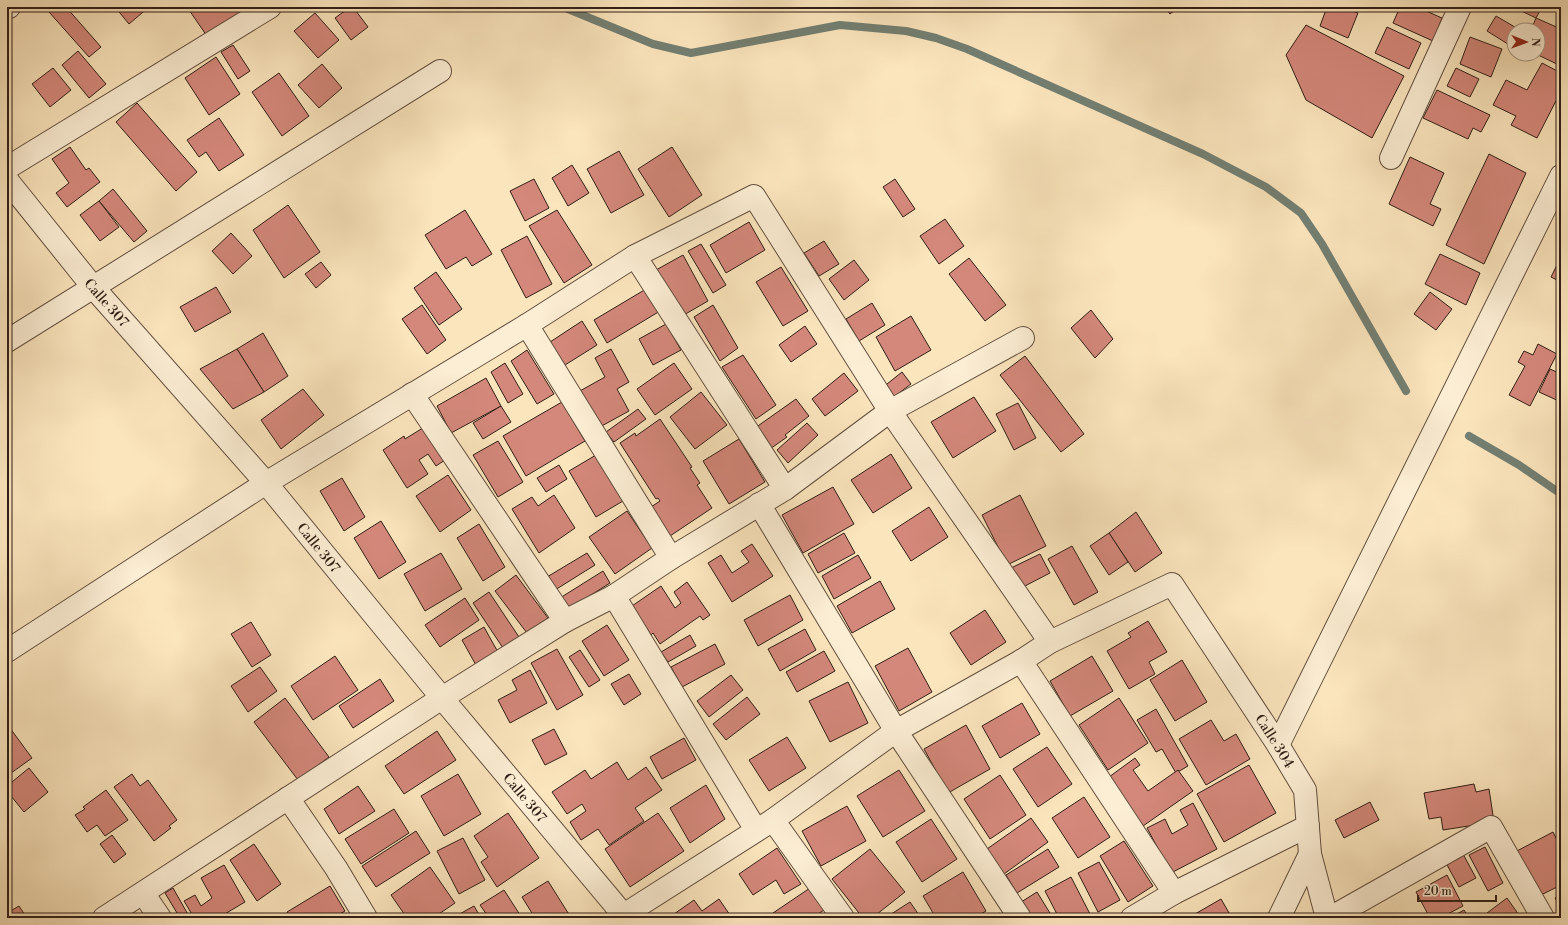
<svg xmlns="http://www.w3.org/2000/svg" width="1568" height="925" font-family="'Libre Bodoni',serif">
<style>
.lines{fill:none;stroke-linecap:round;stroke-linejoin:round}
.stream{stroke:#737f72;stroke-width:8}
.building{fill:#d4887b;stroke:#301f16}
.minor-casing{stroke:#635040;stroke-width:24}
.minor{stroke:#fceed4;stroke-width:22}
.labels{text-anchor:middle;stroke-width:3;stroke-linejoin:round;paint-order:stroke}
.street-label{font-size:14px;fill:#301f16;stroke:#fceed4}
</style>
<rect width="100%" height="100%" fill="#fbe5bd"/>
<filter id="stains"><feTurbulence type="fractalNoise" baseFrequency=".005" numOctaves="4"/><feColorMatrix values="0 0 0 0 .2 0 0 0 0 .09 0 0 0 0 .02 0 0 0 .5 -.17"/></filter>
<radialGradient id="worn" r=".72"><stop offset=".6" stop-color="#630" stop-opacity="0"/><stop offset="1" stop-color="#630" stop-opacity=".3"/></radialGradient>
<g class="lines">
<g class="stream">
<path d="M563 7 653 44 691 53 840 25 906 31 936 38 967 49 1203 154 1266 187 1301 213 1322 244 1406 391"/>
<path d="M1469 436 1519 465 1561 494"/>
</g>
</g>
<g class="building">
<path d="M54 7H66L101 47 89 57 49 12Z"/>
<path d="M115 7H149L129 24Z"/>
<path d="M187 7H252L209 39Z"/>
<path d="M350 7H353L368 27 351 40 335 18Z"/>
<path d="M1164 7H1179L1170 14Z"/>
<path d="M1327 7H1342L1358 13 1348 38 1320 26Z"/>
<path d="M1400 7H1417L1442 18 1433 41 1393 23Z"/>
<path d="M1513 7H1542L1536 18Z"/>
<path d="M315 13 339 40 318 58 294 31Z"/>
<path d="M1496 16 1520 30H1514V40L1511 46 1487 31Z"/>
<path d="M1536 18 1561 29V66L1536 54H1538V30H1531Z"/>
<path d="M1306 25 1404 76 1372 138 1306 100 1286 55Z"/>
<path d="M1387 27 1421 43 1409 69 1375 53Z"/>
<path d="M1470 37 1502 49 1491 77 1460 64Z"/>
<path d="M233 45 250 71 238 79 221 52Z"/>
<path d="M78 51 106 84 89 98 62 65Z"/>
<path d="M216 57 240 94 209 115 185 78Z"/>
<path d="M1542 63 1561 73V91L1537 138 1511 125 1516 116 1493 105 1506 80 1527 90Z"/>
<path d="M322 64 342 88 319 108 298 85Z"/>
<path d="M53 68 71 90 50 107 32 84Z"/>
<path d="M1456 68 1479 79 1470 97 1447 86Z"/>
<path d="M279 73 309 116 282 136 252 92Z"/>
<path d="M1437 90 1490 115 1481 132 1473 128 1468 139 1423 118Z"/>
<path d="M137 103 197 172 176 191 116 122Z"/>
<path d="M219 118 244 155 219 171 206 152 199 157 187 140Z"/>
<path d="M70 147 86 170 89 168 100 182 67 207 56 193 69 183 52 159Z"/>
<path d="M672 147 702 195 669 217 638 169Z"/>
<path d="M619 151 644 195 611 213 587 169Z"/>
<path d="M1489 154 1526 173 1484 264 1446 245Z"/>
<path d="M1410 157 1444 173 1430 204 1441 209 1433 226 1389 204Z"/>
<path d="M572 165 589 193 568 206 552 178Z"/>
<path d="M534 179 549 208 525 221 510 191Z"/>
<path d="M895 179 915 209 903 217 883 187Z"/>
<path d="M113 189 147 231 134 242 99 201Z"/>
<path d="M99 201 119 227 100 241 80 215Z"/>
<path d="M288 205 320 252 284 278 253 230Z"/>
<path d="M465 210 492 254 472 266 466 257 446 269 425 235Z"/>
<path d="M557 210 592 265 564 283 529 226Z"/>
<path d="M945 219 964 246 939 264 920 236Z"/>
<path d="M749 222 765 250 726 273 710 245Z"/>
<path d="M231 233 252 256 233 274 212 251Z"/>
<path d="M527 236 552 284 526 298 501 250Z"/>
<path d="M824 241 839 264 819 276 804 253Z"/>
<path d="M701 244 726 285 713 293 688 251Z"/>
<path d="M1440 254 1480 273 1466 305 1425 284Z"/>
<path d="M683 255 708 301 682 316 656 270Z"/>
<path d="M969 258 1006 305 985 321 949 274Z"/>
<path d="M854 260 869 280 844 300 829 279Z"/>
<path d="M1559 261 1561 262V282L1551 277Z"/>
<path d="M321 262 331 275 316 288 305 274Z"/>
<path d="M781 267 808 311 783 326 756 282Z"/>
<path d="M436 272 462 309 439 325 414 288Z"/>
<path d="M216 287 231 312 195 332 180 307Z"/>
<path d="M646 289 660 311 607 343 594 320Z"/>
<path d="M1430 292 1452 309 1436 330 1414 314Z"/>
<path d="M872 303 885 325 859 341 846 319Z"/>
<path d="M422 305 446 340 427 354 402 319Z"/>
<path d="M713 305 738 348 720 361 694 317Z"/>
<path d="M1091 310 1113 339 1095 358 1071 328Z"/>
<path d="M911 316 931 350 895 371 876 337Z"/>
<path d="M582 321 597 345 565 365 550 342Z"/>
<path d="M666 324 681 350 653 365 639 339Z"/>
<path d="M805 326 817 344 791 362 779 345Z"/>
<path d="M263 333 288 376 264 392 237 349Z"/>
<path d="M1538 344 1557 354 1530 406 1509 395 1525 366 1518 362 1524 351 1533 355Z"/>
<path d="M237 349 264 392 233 409 200 369Z"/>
<path d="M611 349 629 382 617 389 629 411 598 428 578 392 605 377 595 358Z"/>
<path d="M527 350 554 394 537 404 511 361Z"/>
<path d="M743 355 776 405 756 419 722 367Z"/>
<path d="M1025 356 1084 434 1061 452 1000 375Z"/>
<path d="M505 363 523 394 508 403 491 372Z"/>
<path d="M674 363 692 389 655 415 637 389Z"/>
<path d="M1550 369 1561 374V402L1539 392Z"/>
<path d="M902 372 911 384 891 399 882 388Z"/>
<path d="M844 373 858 391 825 416 812 399Z"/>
<path d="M486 378 501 406 451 433 437 406Z"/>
<path d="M303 389 324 415 281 449 261 420Z"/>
<path d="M701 392 727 425 695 449 670 417Z"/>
<path d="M974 397 996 431 953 458 931 422Z"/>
<path d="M796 399 809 416 785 435 787 437 770 449 755 428Z"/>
<path d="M562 402 585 441 526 476 503 436Z"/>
<path d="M1018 403 1036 438 1014 450 996 414Z"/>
<path d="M501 406 511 422 483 439 473 423Z"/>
<path d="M638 409 646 419 614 442 606 432Z"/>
<path d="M660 419 692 467 690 468 700 483 697 485 712 508 670 536 651 507 660 501 658 498 656 499 620 443 635 433 636 436Z"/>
<path d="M807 423 818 435 788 463 777 450Z"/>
<path d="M426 426 448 458 436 466 428 454 419 460 428 474 407 488 383 450 404 436 405 439Z"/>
<path d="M739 439 765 482 729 504 703 461Z"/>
<path d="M498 441 523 482 498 497 473 455Z"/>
<path d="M891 454 912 488 873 513 851 480Z"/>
<path d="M596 455 623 501 596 517 569 471Z"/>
<path d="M559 465 567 479 546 492 537 478Z"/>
<path d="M448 475 471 510 440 532 416 496Z"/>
<path d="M342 478 365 517 344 531 320 491Z"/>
<path d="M833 487 854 524 803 553 782 515Z"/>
<path d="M554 495 575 528 539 553 512 509 532 497 538 506Z"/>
<path d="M1020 495 1046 546 1007 565 982 515Z"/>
<path d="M929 507 948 537 911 561 892 531Z"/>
<path d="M627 511 652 548 615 574 589 537Z"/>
<path d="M1136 512 1162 553 1135 572 1109 533Z"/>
<path d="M381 521 406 562 379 579 354 538Z"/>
<path d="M479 524 505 567 483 581 457 538Z"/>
<path d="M844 533 855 553 818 573 808 554Z"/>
<path d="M1109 533 1128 562 1109 575 1090 546Z"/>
<path d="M752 544 773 576 732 602 708 563 721 555 732 573 749 562 741 551Z"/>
<path d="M1072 546 1098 592 1074 605 1048 559Z"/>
<path d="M441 553 462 589 425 611 404 574Z"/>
<path d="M587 553 595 565 555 590 547 577Z"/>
<path d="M1040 554 1050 573 1021 588 1011 568Z"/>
<path d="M858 555 871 578 834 599 822 576Z"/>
<path d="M603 571 610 583 567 610 560 598Z"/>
<path d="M516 575 548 618 527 633 495 591Z"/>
<path d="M880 581 895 609 852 633 837 606Z"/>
<path d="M687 582 710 615 703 620 700 616 660 644 653 633 651 635 632 606 661 586 675 608 681 603 674 592Z"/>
<path d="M489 592 521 640 505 651 473 603Z"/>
<path d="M790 595 803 620 758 646 744 620Z"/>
<path d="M465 598 479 620 440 647 425 625Z"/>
<path d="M985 610 1006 642 971 665 950 633Z"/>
<path d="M1148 621 1167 652 1149 662 1155 674 1129 689 1107 651 1131 637 1128 633Z"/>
<path d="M251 622 271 655 252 667 231 634Z"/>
<path d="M607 625 629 660 604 676 582 641Z"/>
<path d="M484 627 499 654 477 667 462 640Z"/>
<path d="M805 629 816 650 780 671 768 649Z"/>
<path d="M690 635 696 646 668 662 661 652Z"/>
<path d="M715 644 725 664 682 687 671 667Z"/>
<path d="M908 648 932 692 899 711 875 666Z"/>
<path d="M557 649 583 695 557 710 531 663Z"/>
<path d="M580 650 600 680 589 687 569 657Z"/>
<path d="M824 651 835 671 797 692 786 672Z"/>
<path d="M335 656 358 690 313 720 291 686Z"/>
<path d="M1092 656 1113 691 1070 716 1050 681Z"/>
<path d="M1182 660 1207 702 1175 721 1150 680Z"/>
<path d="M260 667 277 691 248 712 231 686Z"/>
<path d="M530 670 547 703 510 723 498 700 517 690 512 680Z"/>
<path d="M629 674 641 694 624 705 611 684Z"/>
<path d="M731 675 743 690 709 717 697 701Z"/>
<path d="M380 679 394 701 353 728 339 706Z"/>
<path d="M848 682 868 723 830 742 809 701Z"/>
<path d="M747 697 760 714 726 740 713 724Z"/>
<path d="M285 698 329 757 298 780 254 722Z"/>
<path d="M1119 698 1148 743 1108 770 1079 725Z"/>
<path d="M1022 703 1040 734 1000 758 982 726Z"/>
<path d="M1156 709 1188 766 1176 773 1162 749 1156 752 1137 720Z"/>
<path d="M1211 720 1224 741 1236 734 1250 759 1206 785 1179 739Z"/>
<path d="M7 724 32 758 7 776Z"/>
<path d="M966 725 990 769 948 793 924 749Z"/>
<path d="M554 729 567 754 545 765 532 740Z"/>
<path d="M437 731 456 760 404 794 385 766Z"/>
<path d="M787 737 806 768 769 791 749 760Z"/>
<path d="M684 738 696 760 662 779 650 757Z"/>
<path d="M1047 747 1072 784 1038 807 1013 769Z"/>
<path d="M1135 758 1140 765 1133 770 1148 791 1178 770 1193 791 1143 826 1109 777Z"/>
<path d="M617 762 628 780 646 767 662 790 635 808 644 821 609 845 598 829 581 840 570 822 586 811 582 804 567 814 552 792 585 770 591 779Z"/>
<path d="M1249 765 1276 813 1224 842 1197 794Z"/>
<path d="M29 768 48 792 24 812 7 791V786Z"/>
<path d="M899 770 925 811 883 837 857 796Z"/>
<path d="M132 774 140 786 148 780 177 820 169 826 171 828 154 841 114 787Z"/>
<path d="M458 774 481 814 444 836 421 796Z"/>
<path d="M1000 775 1026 815 990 839 964 799Z"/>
<path d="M1474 784 1476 792 1489 789 1494 822 1443 830 1441 817 1429 819 1424 793Z"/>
<path d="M706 785 725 819 690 843 670 808Z"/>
<path d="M358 786 375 811 339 834 324 809Z"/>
<path d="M106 790 128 820 105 836 97 825 87 832 75 815 85 809 83 807Z"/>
<path d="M1084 797 1110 837 1078 858 1052 818Z"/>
<path d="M1370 802 1379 820 1344 838 1335 820Z"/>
<path d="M1193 803 1217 849 1171 873 1147 828 1165 819 1172 834 1188 825 1180 810Z"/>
<path d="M847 806 866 841 821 866 802 831Z"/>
<path d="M394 809 409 833 361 864 345 839Z"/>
<path d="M508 813 539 858 497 887 481 862 488 857 474 836Z"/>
<path d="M658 813 684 851 630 887 605 849Z"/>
<path d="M1031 818 1048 842 1004 874 987 849Z"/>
<path d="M931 819 957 859 922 882 896 842Z"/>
<path d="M416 831 430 853 376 887 362 866Z"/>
<path d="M1553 832 1561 848V885L1539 896 1515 852Z"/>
<path d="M112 835 126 854 114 863 100 844Z"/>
<path d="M463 838 485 880 459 894 437 851Z"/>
<path d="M1124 841 1153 886 1128 902 1100 856Z"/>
<path d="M254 844 281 884 257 901 230 860Z"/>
<path d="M1485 847 1503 883 1488 891 1469 855Z"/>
<path d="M777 848 801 884 784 894 776 880 753 895 739 874Z"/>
<path d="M870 849 905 892 872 918H863L832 879Z"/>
<path d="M1048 849 1059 867 1017 893 1006 875Z"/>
<path d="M1463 854 1476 878 1459 887 1446 863Z"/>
<path d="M1099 862 1120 900 1098 912 1078 873Z"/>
<path d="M224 865 245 902 218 918H180L165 893 173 888 190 918 193 916 184 901 195 895 201 906 212 898 201 878Z"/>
<path d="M430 867 455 903 433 918H407L391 895Z"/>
<path d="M963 872 986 911 974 918H936L923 896Z"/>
<path d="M1447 875 1463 906 1440 918H1430L1416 892Z"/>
<path d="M1071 877 1091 916 1087 918H1059L1045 891Z"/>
<path d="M548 881 570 916 567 918H535L522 897Z"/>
<path d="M330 886 345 911 333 918H290L287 912Z"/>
<path d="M810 888 824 910 812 918H777L773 913Z"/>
<path d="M504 890 522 918H489L480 905Z"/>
<path d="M1037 892 1053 918H1027L1018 904Z"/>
<path d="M1561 894V908L1555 898Z"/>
<path d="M1507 898 1521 918H1491L1487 913Z"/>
<path d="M719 899 732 918H676L674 914 694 900 702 911Z"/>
<path d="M1221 899 1232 918H1188Z"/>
<path d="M910 902 921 918H885Z"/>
<path d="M19 906 27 918H7V913Z"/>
<path d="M474 906 481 918H457L456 916Z"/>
<path d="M1464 910 1469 918H1450Z"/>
<path d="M1000 913 1003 918H992Z"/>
</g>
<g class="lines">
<g class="minor-casing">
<g id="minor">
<path d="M7 8 9 7"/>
<path d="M1391 158 1460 7"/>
<path d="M7 168 270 7"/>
<path id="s1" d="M7 180 93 287 266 483 442 698 626 918"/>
<path d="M635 256 785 489"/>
<path d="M527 325 671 558"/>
<path d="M7 341 440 71"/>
<path d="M412 394 565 621"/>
<path d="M759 504 896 731 1020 918"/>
<path d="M614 596 756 830"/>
<path d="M7 651 266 483 527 325 635 256 754 196 890 411 1050 642"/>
<path d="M1021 661 1174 893"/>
<path d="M1278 745 1561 176"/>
<path d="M288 798 336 868 366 918"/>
<path d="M773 820 843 918"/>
<path d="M143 893 160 918"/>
<path d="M104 918 442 698 565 621 614 596 671 558 785 489 890 411 1023 338"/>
<path id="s2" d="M619 918 773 820 896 731 1021 661 1050 642 1172 584 1278 745 1305 790 1310 854 1327 918"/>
<path d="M1132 918 1174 893 1308 826"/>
<path d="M1279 918 1310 854"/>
<path d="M1330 918 1491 827 1543 918"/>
</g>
</g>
<use href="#minor" class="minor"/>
</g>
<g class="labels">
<g class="street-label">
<text dy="5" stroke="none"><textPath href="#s1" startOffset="158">Calle 307</textPath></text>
<text dy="5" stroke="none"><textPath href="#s1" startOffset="482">Calle 307</textPath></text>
<text dy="5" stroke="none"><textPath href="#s2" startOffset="835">Calle 304</textPath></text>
<text dy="5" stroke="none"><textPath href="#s1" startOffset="806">Calle 307</textPath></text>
</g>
</g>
<rect width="1568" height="925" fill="none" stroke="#fbe5bd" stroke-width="24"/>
<rect x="8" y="8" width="1552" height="909" fill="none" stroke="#301f16" stroke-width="2"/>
<rect x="12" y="12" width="1544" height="901" fill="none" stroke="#301f16"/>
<g transform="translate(1526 42) rotate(91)"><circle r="19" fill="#fceed4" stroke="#aa9b88"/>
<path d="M0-3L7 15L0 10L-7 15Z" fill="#8f2418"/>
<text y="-6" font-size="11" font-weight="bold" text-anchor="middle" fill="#301f16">N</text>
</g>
<path d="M1418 895v6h78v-6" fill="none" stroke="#301f16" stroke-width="2"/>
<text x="1424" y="895" font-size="12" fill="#301f16" stroke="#fceed4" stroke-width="3" paint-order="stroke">20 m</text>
<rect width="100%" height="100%" filter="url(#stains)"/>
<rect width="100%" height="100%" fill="url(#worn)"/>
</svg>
